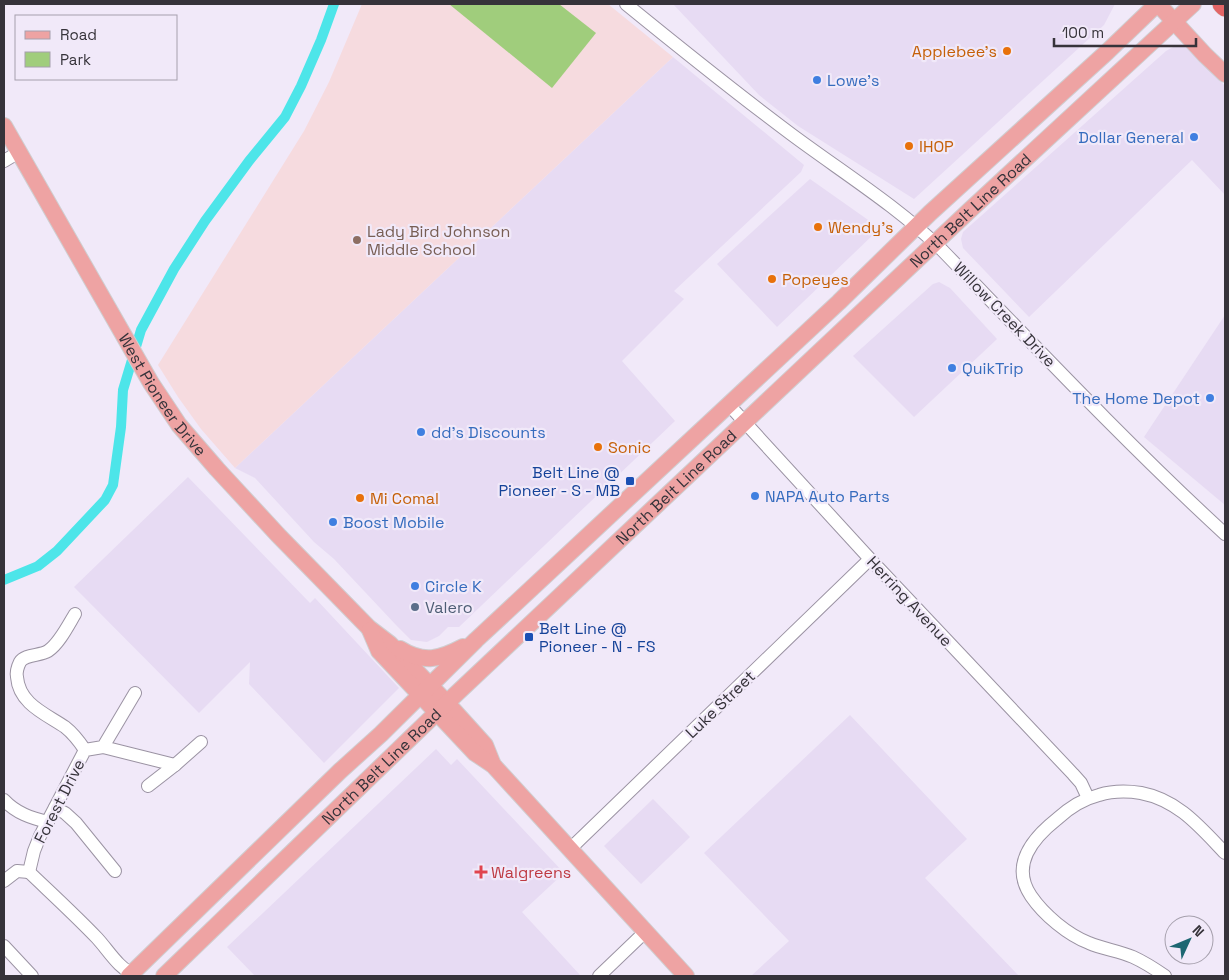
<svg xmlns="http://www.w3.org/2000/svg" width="1229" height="980" font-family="'Space Grotesk',sans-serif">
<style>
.built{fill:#e7dbf3}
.education{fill:#f6dbdf}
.green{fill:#a0cd7c}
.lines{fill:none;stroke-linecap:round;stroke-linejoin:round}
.canal{stroke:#4de5e9;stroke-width:10}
.minor-casing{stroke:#9b93a3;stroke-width:14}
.major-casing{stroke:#cfced0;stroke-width:18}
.highway-casing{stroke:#cfced0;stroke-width:20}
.minor{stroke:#fff;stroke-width:12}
.major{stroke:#eea3a3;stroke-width:16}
.highway{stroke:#e36566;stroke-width:19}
.food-dot{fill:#e8710a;stroke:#f1e9f9;stroke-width:2}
.shop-dot{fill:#3f7fe0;stroke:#f1e9f9;stroke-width:2}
.education-dot{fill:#8d6e63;stroke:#f1e9f9;stroke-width:2}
.transit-dot{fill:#1a4fb4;stroke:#f1e9f9;stroke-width:2}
.service-dot{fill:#5c6f8a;stroke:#f1e9f9;stroke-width:2}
.health-dot{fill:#e0444e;stroke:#f1e9f9;stroke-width:2}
.labels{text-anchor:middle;stroke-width:4.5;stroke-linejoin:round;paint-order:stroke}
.food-label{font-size:16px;fill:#c56008;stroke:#f1e9f9;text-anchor:start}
.shop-label{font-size:16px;fill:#366cbe;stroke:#f1e9f9;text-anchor:start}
.street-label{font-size:16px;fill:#36333a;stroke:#f1e9f9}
.education-label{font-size:16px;fill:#785e54;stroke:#f1e9f9;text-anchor:start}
.transit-label{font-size:16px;fill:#164399;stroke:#f1e9f9;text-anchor:end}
.service-label{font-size:16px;fill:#4e5e75;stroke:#f1e9f9;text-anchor:start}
.health-label{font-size:16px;fill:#be3a42;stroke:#f1e9f9;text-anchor:start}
</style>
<rect width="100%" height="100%" fill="#f1e9f9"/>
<g class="built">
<path d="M673 4H1115L1104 25 914 199 798 126 759 95Z"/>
<path d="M1175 46 1185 47 1195 53 1225 86V195L1192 160 1029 317 963 248 961 239 963 232 1166 51Z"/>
<path d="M673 57 804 165 801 172 674 291 684 299 622 361 675 421 459 627H448L439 636 427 642 411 640 396 625 334 559 314 542 255 478 235 468Z"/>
<path d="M810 179 871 222 875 233 777 327 717 264Z"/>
<path d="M939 282 950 288 997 339 914 417 853 356 933 284Z"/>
<path d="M1225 315V505L1144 437Z"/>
<path d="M188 477 310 603 315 598 399 688 324 763 249 684 250 662 199 713 74 587Z"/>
<path d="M850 715 967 839 925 878 1019 976H751L789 941 704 853Z"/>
<path d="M436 749 451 765 457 759 564 873 522 912 580 975 578 976H255L227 947Z"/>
<path d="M653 799 690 837 641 884 604 846Z"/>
</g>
<path class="education" d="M362 4H608L673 57 235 468 201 429 178 397 158 365 304 131 329 82Z"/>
<path class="green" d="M449 4H559L596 33 552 88Z"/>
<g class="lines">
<path class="canal" d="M4 580 38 566 57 551 105 500 113 485 121 427 123 390 141 330 174 269 205 221 249 161 285 117 301 86 321 40 334 4"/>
<g class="minor-casing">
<g id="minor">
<path d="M626 4C680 48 735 92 791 134 842 172 897 206 942 250 1035 346 1127 444 1225 534"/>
<path d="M4 161 19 152"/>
<path d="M729 405 870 559 1073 774 1081 783 1088 798"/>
<path d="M75 614C69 624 59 644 48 651 40 656 25 654 20 662 18 666 16 672 17 677 19 704 46 714 65 727 74 734 79 741 85 750"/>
<path d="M103 747 175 765"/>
<path d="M148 786 175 765 201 742"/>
<path d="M4 800C16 813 31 818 48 822"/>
<path d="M55 808 65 813 76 823 115 871"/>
<path d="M570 849 870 559"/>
<path d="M29 872 34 851 40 836 85 750 103 747 135 693"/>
<path d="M29 872C52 894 75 915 97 938 109 951 118 968 136 976"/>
<path d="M4 881 17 871 29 872"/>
<path d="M4 946 32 976"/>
<path d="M599 976 646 931"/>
<path d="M1165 976C1155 969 1144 962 1133 957 1119 951 1103 949 1089 943 1068 935 1044 915 1031 896 1010 865 1033 838 1057 819 1069 808 1083 799 1099 795 1112 791 1128 791 1141 793 1178 800 1200 827 1225 853"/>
</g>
</g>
<g class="major-casing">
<g id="major">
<path d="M1158 4 1205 55 1225 74"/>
<path id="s1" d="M4 126 151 383 179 425 217 469 278 535 369 628 390 644 447 703 485 745 493 765"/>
<path d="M370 630 379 651 475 753 493 765 686 976"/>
<path d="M400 649C424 664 440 659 463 647"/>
<path d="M129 976 340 771 381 734 476 640 839 302 930 213 1107 52 1157 4"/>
<path id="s2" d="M164 976 455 695 971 209 1193 4"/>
</g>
</g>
<g class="highway-casing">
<path id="highway" d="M1222 4 1225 7"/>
</g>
<use href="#minor" class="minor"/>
<use href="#major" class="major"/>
<use href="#highway" class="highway"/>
</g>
<g class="food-dot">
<circle cx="1007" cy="51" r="5"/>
<circle cx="909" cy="146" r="5"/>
<circle cx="818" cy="227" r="5"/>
<circle cx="772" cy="279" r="5"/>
<circle cx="598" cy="447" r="5"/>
<circle cx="360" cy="498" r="5"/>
</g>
<g class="shop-dot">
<circle cx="817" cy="80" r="5"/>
<circle cx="1194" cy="137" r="5"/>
<circle cx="952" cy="368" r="5"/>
<circle cx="1210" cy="398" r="5"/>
<circle cx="421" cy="432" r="5"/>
<circle cx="755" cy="496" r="5"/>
<circle cx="333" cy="522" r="5"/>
<circle cx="415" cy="586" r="5"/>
</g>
<circle class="education-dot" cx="357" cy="240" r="5"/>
<g class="transit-dot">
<rect x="625" y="476" width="10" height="10" rx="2.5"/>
<rect x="524" y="632" width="10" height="10" rx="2.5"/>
</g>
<circle class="service-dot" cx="415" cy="607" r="5"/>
<path class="health-dot" d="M478.5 864.5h5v5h5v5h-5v5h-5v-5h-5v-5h5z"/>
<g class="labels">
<g class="food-label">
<text x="997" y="57" text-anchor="end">Applebee's</text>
<text x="919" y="152">IHOP</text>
<text x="828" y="233">Wendy's</text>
<text x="782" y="285">Popeyes</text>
<text x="608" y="453">Sonic</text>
<text x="370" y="504">Mi Comal</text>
</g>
<g class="shop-label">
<text x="827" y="86">Lowe's</text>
<text x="1184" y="143" text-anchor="end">Dollar General</text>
<text x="962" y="374">QuikTrip</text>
<text x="1200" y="404" text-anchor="end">The Home Depot</text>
<text x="431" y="438">dd's Discounts</text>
<text x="765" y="502">NAPA Auto Parts</text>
<text x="343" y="528">Boost Mobile</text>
<text x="425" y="592">Circle K</text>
</g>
<g class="street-label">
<text dy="6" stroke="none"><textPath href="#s2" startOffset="1112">North Belt Line Road</textPath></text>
<text transform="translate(1005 314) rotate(46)" y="6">Willow Creek Drive</text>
<text dy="6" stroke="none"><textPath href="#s1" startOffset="312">West Pioneer Drive</textPath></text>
<text dy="6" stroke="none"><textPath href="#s2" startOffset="708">North Belt Line Road</textPath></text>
<text transform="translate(910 601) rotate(47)" y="6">Herring Avenue</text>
<text transform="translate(720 704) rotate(-44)" y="6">Luke Street</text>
<text dy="6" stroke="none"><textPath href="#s2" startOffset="302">North Belt Line Road</textPath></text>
<text transform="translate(59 801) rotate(-63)" y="6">Forest Drive</text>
</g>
<g class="education-label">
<text x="367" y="237">Lady Bird Johnson<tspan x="367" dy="18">Middle School</tspan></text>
</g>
<g class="transit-label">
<text x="620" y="478">Belt Line @<tspan x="620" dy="18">Pioneer - S - MB</tspan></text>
<text x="539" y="634" text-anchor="start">Belt Line @<tspan x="539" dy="18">Pioneer - N - FS</tspan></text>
</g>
<g class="service-label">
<text x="425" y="613">Valero</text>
</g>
<g class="health-label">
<text x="491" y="878">Walgreens</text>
</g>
</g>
<rect width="1229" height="980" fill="none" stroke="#36333a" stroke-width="10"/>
<rect x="15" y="15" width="162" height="65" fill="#f1e9f9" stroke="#a6a0ad"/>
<rect x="25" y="31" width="25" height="8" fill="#eea3a3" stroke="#a6a0ad"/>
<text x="60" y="40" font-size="15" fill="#36333a">Road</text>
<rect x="25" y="52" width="25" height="15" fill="#a0cd7c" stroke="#a6a0ad"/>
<text x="60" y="65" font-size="15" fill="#36333a">Park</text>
<g transform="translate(1189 940) rotate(46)"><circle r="24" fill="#f1e9f9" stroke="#a6a0ad"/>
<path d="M0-4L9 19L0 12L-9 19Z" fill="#1d6772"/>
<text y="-8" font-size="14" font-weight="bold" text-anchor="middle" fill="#36333a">N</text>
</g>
<path d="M1054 38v8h142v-8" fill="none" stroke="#36333a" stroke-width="2.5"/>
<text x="1062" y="38" font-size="15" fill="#36333a" stroke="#f1e9f9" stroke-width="4" paint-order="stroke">100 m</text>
</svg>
